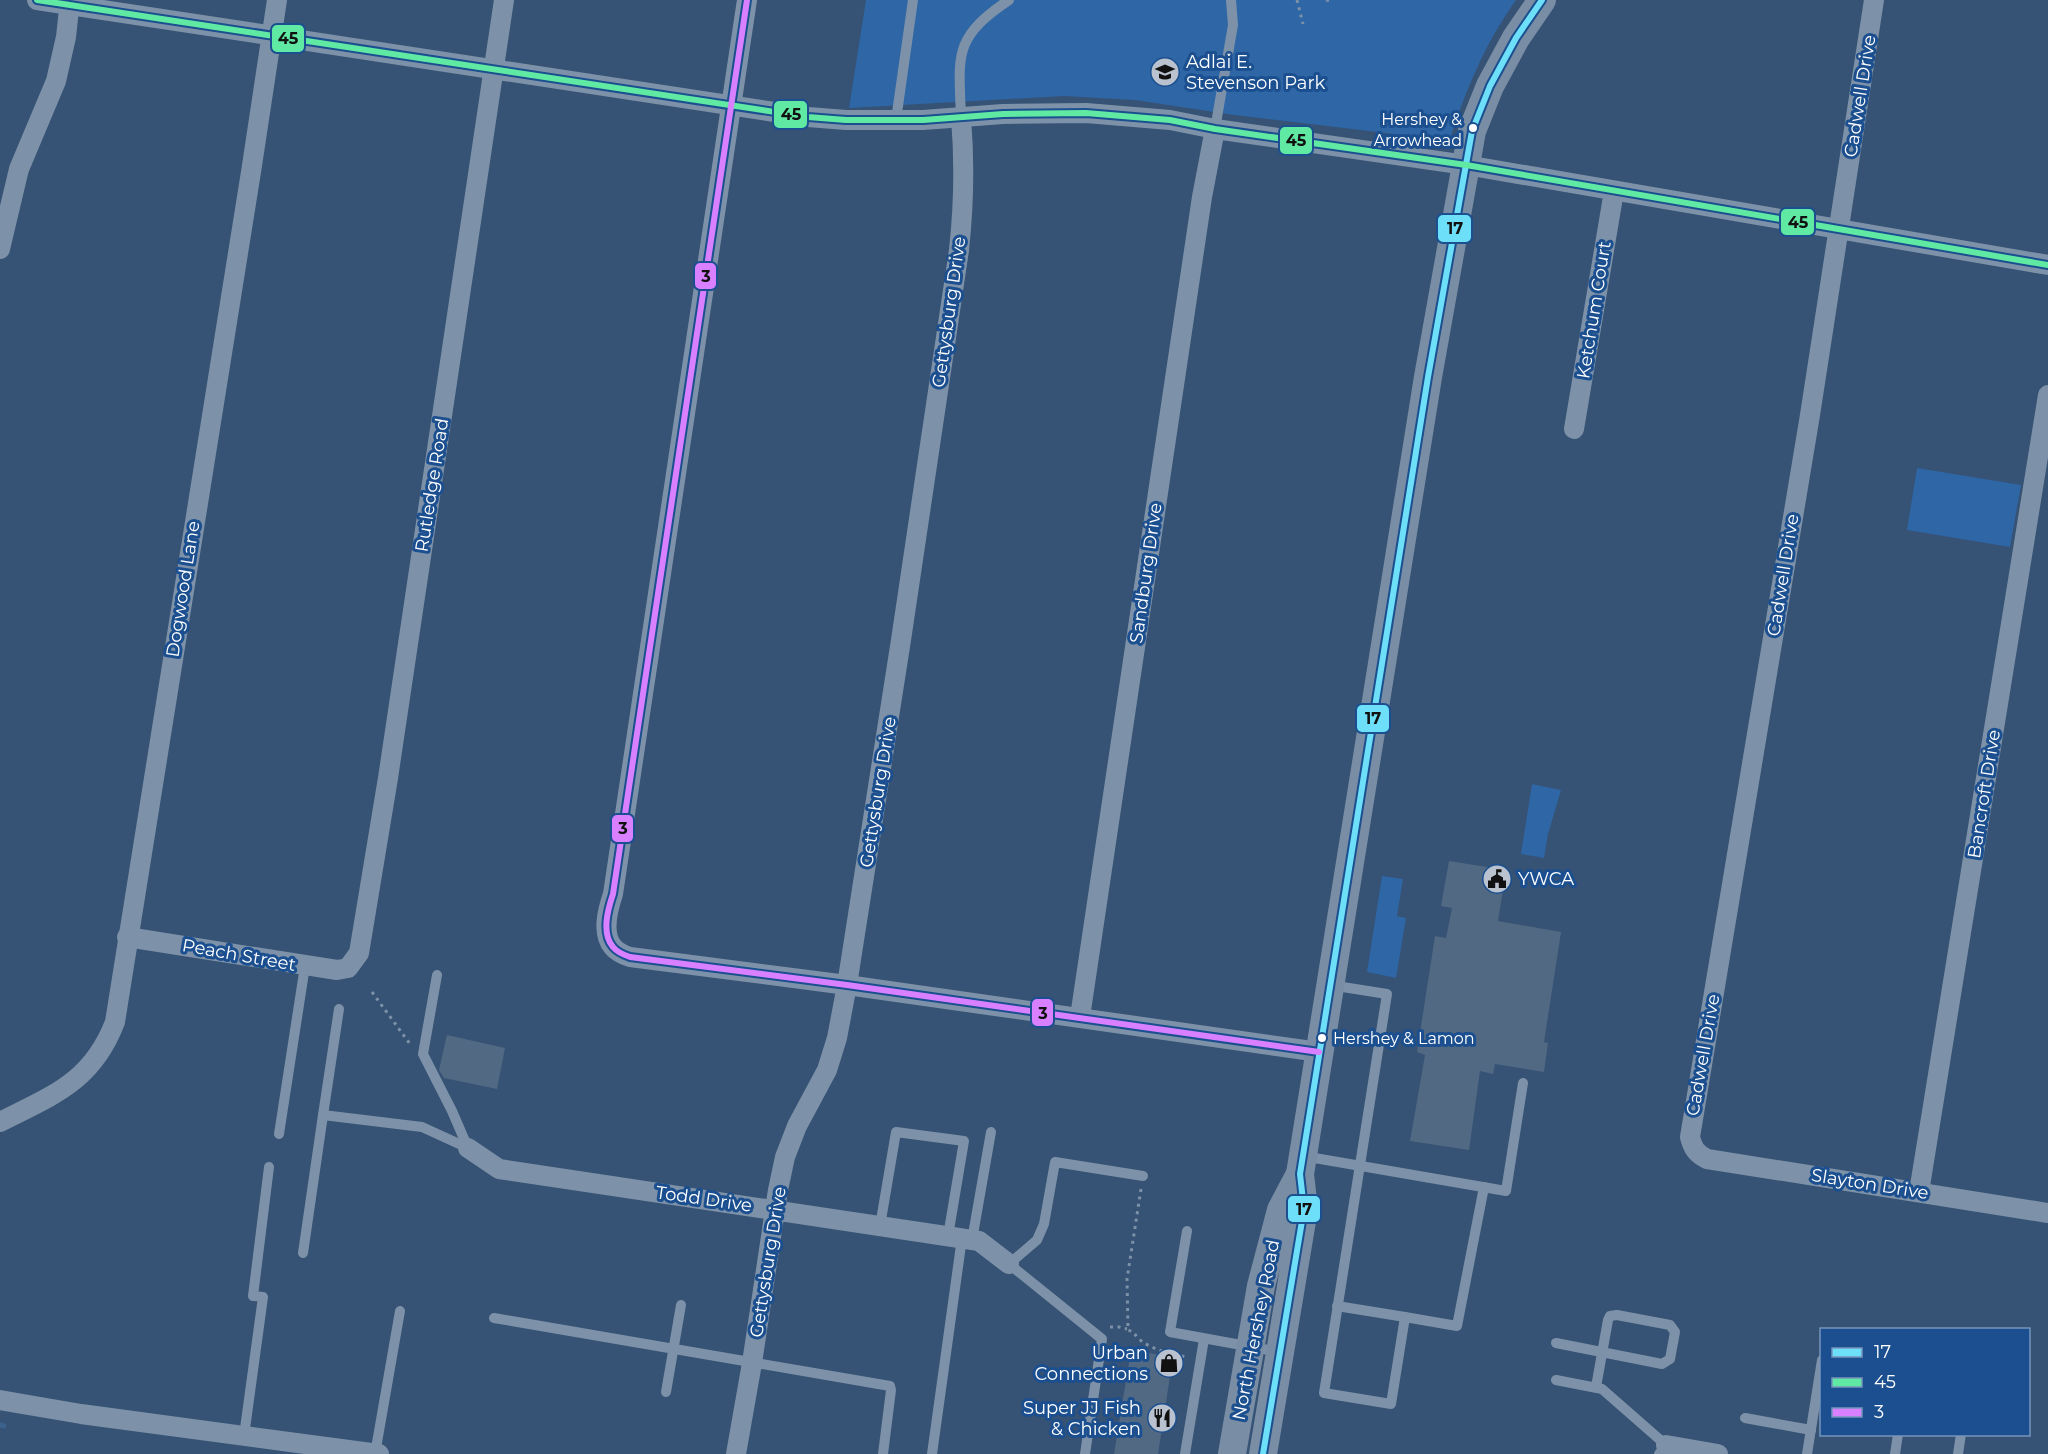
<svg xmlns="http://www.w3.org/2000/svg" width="2048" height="1454" font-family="Montserrat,sans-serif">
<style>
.green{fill:#2f66a5}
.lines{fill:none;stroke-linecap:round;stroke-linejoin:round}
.stream{stroke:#3b618d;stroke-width:5}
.building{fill:#526984}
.path{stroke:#7d92a8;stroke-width:3;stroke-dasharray:3 4.5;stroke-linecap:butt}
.lane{stroke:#7d92a8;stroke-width:10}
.street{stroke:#7d92a8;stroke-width:20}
.secondary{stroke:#798da4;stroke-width:28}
.bus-1-casing{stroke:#1b4f8f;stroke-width:10}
.bus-2-casing{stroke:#1b4f8f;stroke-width:10}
.bus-3-casing{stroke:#1b4f8f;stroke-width:10}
.bus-1{stroke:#6ddff8;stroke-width:6}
.bus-2{stroke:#60e9a3;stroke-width:6}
.bus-3{stroke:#d880ff;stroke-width:6}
.bus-dot{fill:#fff;stroke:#1b4f8f;stroke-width:2}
.labels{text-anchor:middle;stroke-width:6;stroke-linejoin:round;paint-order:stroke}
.bus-label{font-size:16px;fill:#fff;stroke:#1b4f8f;text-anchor:end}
.poi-label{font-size:18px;fill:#fff;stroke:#1b4f8f;text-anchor:start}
.street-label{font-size:18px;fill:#fff;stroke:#1b4f8f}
.line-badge{stroke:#1b4f8f;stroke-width:2}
.pale-badge-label{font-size:16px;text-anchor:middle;font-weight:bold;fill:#111}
</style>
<rect width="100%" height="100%" fill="#365274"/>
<g class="green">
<path d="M866 0H1516C1486 42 1467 87 1451 136L1445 140 1234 115 1135 100 1064 96 849 108Z"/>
<path d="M1917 468 2021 485 2010 547 1907 530Z"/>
<path d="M1532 784 1561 790 1548 834 1544 858 1521 854Z"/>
<path d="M1382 876 1403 879 1397 916 1406 918 1396 978 1367 972Z"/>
</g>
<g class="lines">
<path class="stream" d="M0 1425 4 1426"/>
</g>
<g class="building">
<path d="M1449 861 1506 870 1498 921 1561 932 1544 1042 1548 1043 1544 1072 1495 1064 1493 1074 1480 1071 1469 1150 1410 1141 1425 1055 1417 1052 1435 936 1446 938 1452 908 1441 906Z"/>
<path d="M447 1035 505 1048 497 1089 444 1078 439 1070Z"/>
<path d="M1131 1350 1173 1357 1158 1454H1114Z"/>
</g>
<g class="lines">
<g class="path">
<path d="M1297 0 1303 24"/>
<path d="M1326 0 1331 1"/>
<path d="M372 992 410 1044"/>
<path d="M1141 1189 1127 1279 1128 1330C1134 1332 1135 1335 1139 1339 1152 1350 1171 1354 1187 1357"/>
<path d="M1110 1327H1119L1127 1329"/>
</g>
<g class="lane">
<path d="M961 118C959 56 952 38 1009 0"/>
<path d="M896 120 913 0"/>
<path d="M1215 129 1233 25 1231 0"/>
<path d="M437 975 423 1054 452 1111 468 1148"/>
<path d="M1330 985 1387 994 1324 1393 1391 1404 1405 1317 1457 1326 1484 1187"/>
<path d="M339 1009 323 1115 422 1127 468 1148"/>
<path d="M279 1134 305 966"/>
<path d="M1303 1156 1506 1191 1523 1083"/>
<path d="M880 1226 896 1132 964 1141 948 1236"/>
<path d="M1187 1231 1170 1332 1280 1352"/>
<path d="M972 1240 991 1132"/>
<path d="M303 1253 323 1115"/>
<path d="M1337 1306 1405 1317"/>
<path d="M494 1318 890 1386 891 1390 883 1454"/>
<path d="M1556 1343 1662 1364 1670 1359 1675 1332 1670 1325 1617 1315 1610 1316 1608 1320 1596 1387"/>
<path d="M1556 1380 1602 1389 1666 1445 1659 1454"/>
<path d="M666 1392 681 1305"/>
<path d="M1745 1418 1811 1430"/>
<path d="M244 1436 263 1297 253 1296 269 1167"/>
<path d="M375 1454 400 1311"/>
<path d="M932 1454 962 1238"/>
<path d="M1085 1454 1102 1339 1009 1264 1037 1240 1044 1224 1055 1162 1143 1176"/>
<path d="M1185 1454 1204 1339"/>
<path d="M1807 1454 1822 1360"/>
<path d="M1895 1454 1898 1434"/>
<path d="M1958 1454 1961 1434"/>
</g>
<g class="street">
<path d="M37 0 808 117 846 120H923L1003 114 1086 113 1170 120 1215 129 1466 165 2048 265"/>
<path d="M747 0 613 894C608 909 601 933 613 947 617 952 624 955 630 957L847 985 1319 1052"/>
<path d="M1874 0 1810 415 1690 1137C1693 1149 1697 1154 1707 1159L2048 1213"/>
<path d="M0 249 19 169 56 81 66 37 70 0"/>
<path d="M1574 429 1614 191"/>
<path d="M127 937 337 970 348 968 359 953 388 778 504 0"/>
<path d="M1080 1017 1202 197 1215 129"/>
<path d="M0 1122C53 1095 92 1082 115 1022L251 172 277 0"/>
<path d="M468 1148 499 1169 979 1241 1009 1264"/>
<path d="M1919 1192 2048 395"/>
<path d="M0 1400 81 1414 379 1454"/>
<path d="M1666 1445 1718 1454"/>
<path d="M736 1454 752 1363 778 1190 785 1157 797 1126 827 1070 837 1038 847 985 901 640 959 250C964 204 965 165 961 118"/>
</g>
<g class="secondary">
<path d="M1232 1454 1261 1286 1281 1210 1300 1174"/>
<path d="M1263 1454 1304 1209 1300 1174 1428 377 1472 131 1490 86 1516 38 1542 0"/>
</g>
<g class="bus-1-casing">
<path id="bus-1" d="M1263 1454 1304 1209 1300 1174 1428 377 1472 131 1490 86 1516 38 1542 0"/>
</g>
<g class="bus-2-casing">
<path id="bus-2" d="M37 0 808 117 846 120H923L1003 114 1086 113 1170 120 1215 129 1466 165 2048 265"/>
</g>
<g class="bus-3-casing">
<path id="bus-3" d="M747 0 613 894C608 909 601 933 613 947 617 952 624 955 630 957L847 985 1319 1052"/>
</g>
<use href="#bus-1" class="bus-1"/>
<use href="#bus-2" class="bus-2"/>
<use href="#bus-3" class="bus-3"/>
</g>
<defs>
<g id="school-disc" transform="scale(1.5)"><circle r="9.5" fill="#b9c2ce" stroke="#1b4f8f"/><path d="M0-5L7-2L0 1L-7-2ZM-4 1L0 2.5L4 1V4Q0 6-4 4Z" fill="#111"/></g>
<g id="civic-disc" transform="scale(1.5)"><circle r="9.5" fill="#b9c2ce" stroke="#1b4f8f"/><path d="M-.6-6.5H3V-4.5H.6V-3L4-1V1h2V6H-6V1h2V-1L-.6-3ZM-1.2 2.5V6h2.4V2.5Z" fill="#111"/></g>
<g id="shop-disc" transform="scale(1.5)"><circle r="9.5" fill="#b9c2ce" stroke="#1b4f8f"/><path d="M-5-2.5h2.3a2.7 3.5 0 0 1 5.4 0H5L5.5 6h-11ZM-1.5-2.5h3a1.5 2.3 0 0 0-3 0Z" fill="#111"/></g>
<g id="restaurant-disc" transform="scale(1.5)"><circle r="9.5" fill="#b9c2ce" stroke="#1b4f8f"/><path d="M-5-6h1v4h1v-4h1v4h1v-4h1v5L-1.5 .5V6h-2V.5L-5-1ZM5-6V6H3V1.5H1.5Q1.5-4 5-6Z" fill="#111"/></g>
</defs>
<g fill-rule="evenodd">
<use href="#school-disc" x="1165" y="72"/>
<use href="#civic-disc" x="1497" y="879"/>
<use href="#shop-disc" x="1169" y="1363"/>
<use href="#restaurant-disc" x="1162" y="1418"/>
</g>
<g class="bus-dot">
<circle cx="1473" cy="128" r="5"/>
<circle cx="1322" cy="1038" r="5"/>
</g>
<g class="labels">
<g class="bus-label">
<text x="1462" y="125">Hershey &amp;<tspan x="1462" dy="21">Arrowhead</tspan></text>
<text x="1333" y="1044" text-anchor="start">Hershey &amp; Lamon</text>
</g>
<g class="poi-label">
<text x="1186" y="68">Adlai E.<tspan x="1186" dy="21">Stevenson Park</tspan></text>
<text x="1518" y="885">YWCA</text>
<text x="1148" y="1359" text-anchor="end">Urban<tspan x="1148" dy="21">Connections</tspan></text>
<text x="1141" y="1414" text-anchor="end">Super JJ Fish<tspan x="1141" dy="21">&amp; Chicken</tspan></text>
</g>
<g class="street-label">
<text transform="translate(1860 96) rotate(-81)" y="6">Cadwell Drive</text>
<text transform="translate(1594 310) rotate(-81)" y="6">Ketchum Court</text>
<text transform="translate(949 312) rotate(-82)" y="6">Gettysburg Drive</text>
<text transform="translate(432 485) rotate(-81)" y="6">Rutledge Road</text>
<text transform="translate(1146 573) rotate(-82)" y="6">Sandburg Drive</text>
<text transform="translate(1783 575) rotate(-81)" y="6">Cadwell Drive</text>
<text transform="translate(183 589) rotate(-81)" y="6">Dogwood Lane</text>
<text transform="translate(878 792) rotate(-81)" y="6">Gettysburg Drive</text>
<text transform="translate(1984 794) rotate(-81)" y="6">Bancroft Drive</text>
<text transform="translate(239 955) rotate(10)" y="6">Peach Street</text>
<text transform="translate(1703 1055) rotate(-80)" y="6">Cadwell Drive</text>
<text transform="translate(1870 1184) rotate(9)" y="6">Slayton Drive</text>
<text transform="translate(704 1199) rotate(8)" y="6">Todd Drive</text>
<text transform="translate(768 1262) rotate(-81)" y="6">Gettysburg Drive</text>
<text transform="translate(1256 1330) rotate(-79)" y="6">North Hershey Road</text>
</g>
</g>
<g class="line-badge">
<rect x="271" y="24" width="34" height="29" rx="6" fill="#60e9a3"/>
<rect x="773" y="100" width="35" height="29" rx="6" fill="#60e9a3"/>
<rect x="1279" y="126" width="34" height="29" rx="6" fill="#60e9a3"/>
<rect x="1780" y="208" width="35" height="28" rx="6" fill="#60e9a3"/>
<rect x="1437" y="214" width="35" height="29" rx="6" fill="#6ddff8"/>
<rect x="694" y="262" width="23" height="28" rx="6" fill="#d880ff"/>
<rect x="1356" y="704" width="34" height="29" rx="6" fill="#6ddff8"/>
<rect x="611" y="814" width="23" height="29" rx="6" fill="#d880ff"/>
<rect x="1031" y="998" width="23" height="29" rx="6" fill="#d880ff"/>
<rect x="1287" y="1195" width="34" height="28" rx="6" fill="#6ddff8"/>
</g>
<g class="pale-badge-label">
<text x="288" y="44">45</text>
<text x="791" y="120">45</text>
<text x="1296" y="146">45</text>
<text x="1798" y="228">45</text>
<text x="1455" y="234">17</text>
<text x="706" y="282">3</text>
<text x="1373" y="724">17</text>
<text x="623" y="834">3</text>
<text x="1043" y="1019">3</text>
<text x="1304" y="1215">17</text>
</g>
<rect x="1820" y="1328" width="210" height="108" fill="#1b4f8f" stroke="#7695bc" stroke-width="1.5"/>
<rect x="1832" y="1348" width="30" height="9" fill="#6ddff8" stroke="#7695bc" stroke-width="1.5"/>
<text x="1874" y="1358" font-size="18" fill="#ffffff">17</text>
<rect x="1832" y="1378" width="30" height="9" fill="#60e9a3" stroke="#7695bc" stroke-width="1.5"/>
<text x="1874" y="1388" font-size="18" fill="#ffffff">45</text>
<rect x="1832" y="1408" width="30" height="9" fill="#d880ff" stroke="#7695bc" stroke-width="1.5"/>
<text x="1874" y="1418" font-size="18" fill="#ffffff">3</text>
</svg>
